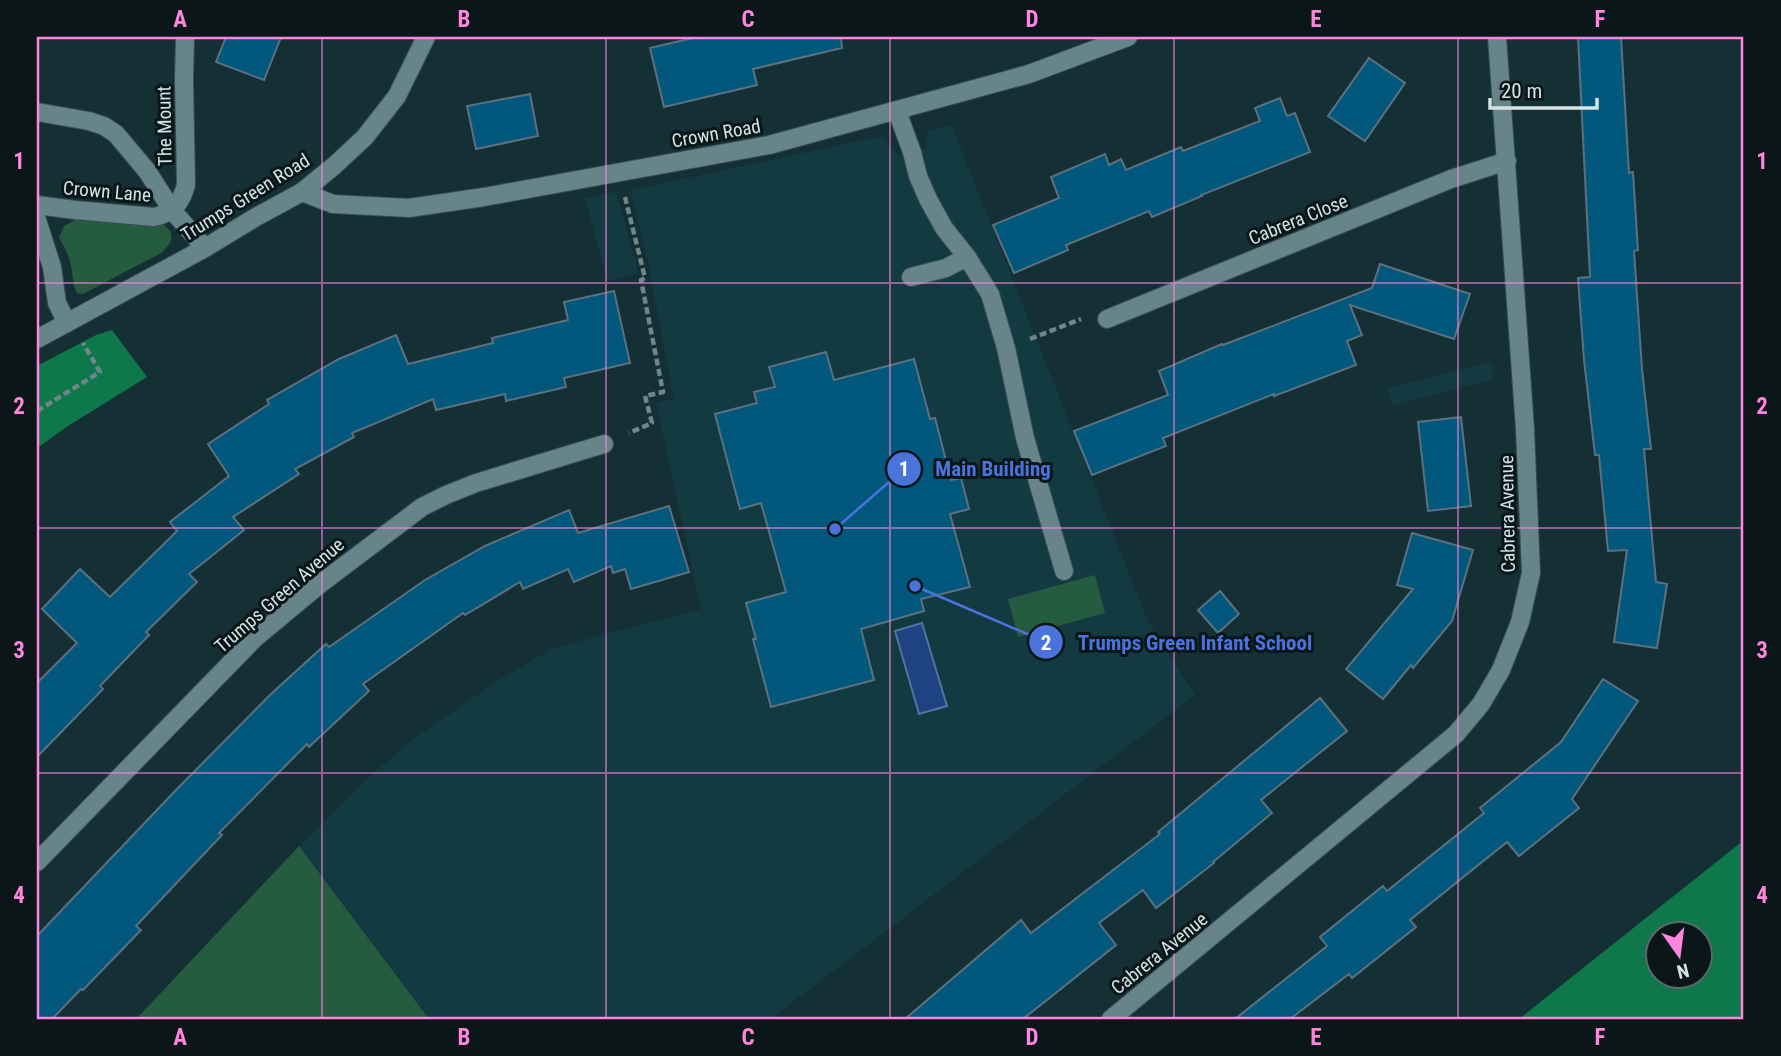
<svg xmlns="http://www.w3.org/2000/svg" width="1781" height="1056" font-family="'Roboto Condensed',sans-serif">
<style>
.built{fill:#133a40}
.green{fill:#255b3e}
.forest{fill:#0f784a;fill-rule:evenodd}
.water{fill:#1f4382;stroke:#5573a0;stroke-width:2}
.building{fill:#01587c;stroke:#5b717f;stroke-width:2}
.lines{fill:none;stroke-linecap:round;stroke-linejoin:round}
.lane-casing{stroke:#374d51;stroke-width:20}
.street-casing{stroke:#374d51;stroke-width:20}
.secondary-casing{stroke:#374d51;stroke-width:20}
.path{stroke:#6f868a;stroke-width:4.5;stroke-dasharray:7 3.5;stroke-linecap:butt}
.lane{stroke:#668489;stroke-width:18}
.street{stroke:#668489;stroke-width:18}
.secondary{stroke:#668489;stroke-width:18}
.grid{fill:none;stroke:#ff85de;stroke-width:2;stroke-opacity:0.55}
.labels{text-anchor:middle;stroke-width:6;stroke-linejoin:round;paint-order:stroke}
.street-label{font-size:19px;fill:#d3e3e6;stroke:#0a1618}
.leader{fill:none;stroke:#4a73dc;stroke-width:2.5}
.callout-dot{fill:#4a73dc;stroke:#0a1618;stroke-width:2.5}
.mark-label{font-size:21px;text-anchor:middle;font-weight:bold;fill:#fff}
.callout-label{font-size:21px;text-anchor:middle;font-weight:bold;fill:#4a73dc;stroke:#0a1618;stroke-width:6;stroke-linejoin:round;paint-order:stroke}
.neatline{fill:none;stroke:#ff85de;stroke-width:2.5}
.grid-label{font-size:23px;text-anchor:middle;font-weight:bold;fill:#ff85de}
</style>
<rect width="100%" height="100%" fill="#143035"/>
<g class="built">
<path d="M952 126 1148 621 1195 695 771 1019H429L299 846 383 764 420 734 502 678 553 648 701 609 656 403 674 399 649 268 631 190 882 136 899 155 925 149 928 130Z"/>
<path d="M616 192 639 273 607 281 585 198Z"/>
<path d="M1492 361 1493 379 1393 406 1387 388Z"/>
</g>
<g class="green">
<path d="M75 220 135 224H163C177 235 172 243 161 253L83 294 77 293C72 284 73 275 71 265 69 255 64 246 59 238L64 226Z"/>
<path d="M1095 575 1105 613 1018 637 1008 599Z"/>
<path d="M299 846 429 1019H136L154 1000Z"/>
</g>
<g class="forest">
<path d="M112 330 147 377 68 426 37 448V366L96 335Z"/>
<path d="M1744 840V1019H1519ZM1658 934H1700V976H1658Z"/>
</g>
<path class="water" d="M922 623 947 706 919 714 895 631Z"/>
<g class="building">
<path d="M226 37H281L264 80 216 62Z"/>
<path d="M697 37H841L842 48 753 69 757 85 664 107 650 48Z"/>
<path d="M1578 37H1621L1629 173 1633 172 1638 250 1634 251 1642 369 1651 449H1644L1656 582 1667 584 1657 648 1614 642 1627 550 1608 551 1599 455H1595L1584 360 1578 278 1590 277Z"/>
<path d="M1369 58 1405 83 1365 141 1328 116Z"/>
<path d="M530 94 538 136 476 149 467 106Z"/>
<path d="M1280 98 1287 116 1295 113 1310 152 1201 195 1202 196 1152 217 1149 211 1066 245 1068 250 1014 273 993 225 1059 198 1051 177 1105 154 1109 165 1121 159 1126 170 1181 147 1183 151 1260 121 1255 108Z"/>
<path d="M1380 264 1470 294 1454 339 1350 305 1362 335 1347 341 1356 365 1274 396V394L1163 438 1166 446 1092 475 1074 431 1168 395 1159 371 1222 344 1223 345 1372 288Z"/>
<path d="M614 291 630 363 564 378 566 387 506 401 505 394 436 410 433 399 352 433 354 437 295 469 299 474 233 517 244 530 189 574 197 582 146 632 149 635 100 686 103 689 37 757V683L77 643 42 609 80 569 110 597 177 531 170 522 229 476 208 444 269 404 267 400 339 359 396 335 408 364 493 343 492 338 568 320 564 302Z"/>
<path d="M826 352 834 380 914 359 930 419 935 418 951 480 961 478 969 509 950 514 970 587 921 599 924 611 861 629 874 680 771 707 753 639H756L746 603 786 592 761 503 740 509 715 414 757 403 754 392 775 387 769 367Z"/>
<path d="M1461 417 1471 506 1428 511 1418 422Z"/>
<path d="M669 506 689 572 631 589 625 569 613 573 611 566 574 582 568 569 523 589 520 582 465 615 463 613 363 684 369 691 309 747 307 744 219 833 222 835 136 926 141 930 83 990 81 989 52 1019H37V936L175 791 271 694 326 644 329 647 425 580 485 546 569 510 578 533Z"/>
<path d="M1412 533 1473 550 1452 621 1413 668 1411 665 1383 699 1346 669 1413 589 1397 585Z"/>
<path d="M1220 591 1239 614 1218 633 1198 610Z"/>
<path d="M1603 679 1638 701 1572 799 1579 808 1519 856 1507 842 1410 920 1416 927 1352 978 1349 974 1290 1019H1235L1327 946 1320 937 1383 886 1387 891 1484 813 1480 808 1561 742Z"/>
<path d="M1320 698 1347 731 1261 800 1272 813 1213 862 1214 863 1156 908 1143 890 1099 923 1116 945 1023 1019H905L1021 920 1031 933 1160 834 1158 832Z"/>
</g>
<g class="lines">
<g class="lane-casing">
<g id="lane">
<path d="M897 111 912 152 918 176 928 199 944 228 967 257 990 294 1006 348 1025 438 1064 571"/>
<path d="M911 277 946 268 967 257"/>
</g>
</g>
<g class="street-casing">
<g id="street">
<path d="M37 112 89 121 104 126 116 134 147 171 172 210 205 248"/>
<path d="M302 192 333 204 409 208 484 197 769 145 1029 74 1128 37"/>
<path d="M37 205 75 210 154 217C173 213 181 203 186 185L184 79 185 37"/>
<path d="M37 220 52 267 57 303 67 323"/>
<path d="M1107 319 1451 179 1507 161"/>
<path d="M37 862 255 638 320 584 422 507 446 495 476 483 604 444"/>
<path d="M1111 1019 1456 734 1481 704 1501 670 1520 622 1531 573 1525 429 1497 37"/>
</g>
</g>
<g class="secondary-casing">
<path id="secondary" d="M37 339 205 248 256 217 302 192 335 165 365 137 397 96 426 37"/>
</g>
<g class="path">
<path d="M625 197 645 278 641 280 663 392 645 396 652 423 629 433"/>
<path d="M1030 339 1081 319"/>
<path d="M37 411 100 372 83 343"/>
</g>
<use href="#lane" class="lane"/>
<use href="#street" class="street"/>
<use href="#secondary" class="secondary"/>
</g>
<path class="grid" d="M322 37V1019M606 37V1019M890 37V1019M1174 37V1019M1458 37V1019M37 283H1744M37 528H1744M37 773H1744"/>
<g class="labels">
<g class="street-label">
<text transform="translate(164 126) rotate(-91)" y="7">The Mount</text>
<text transform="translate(716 133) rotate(-10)" y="7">Crown Road</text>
<text transform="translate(107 191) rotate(5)" y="7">Crown Lane</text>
<text transform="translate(245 197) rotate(-32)" y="7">Trumps Green Road</text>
<text transform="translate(1298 219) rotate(-22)" y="7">Cabrera Close</text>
<text transform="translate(1507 514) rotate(-91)" y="7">Cabrera Avenue</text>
<text transform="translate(279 595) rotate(-41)" y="7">Trumps Green Avenue</text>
<text transform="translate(1159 953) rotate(-39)" y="7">Cabrera Avenue</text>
</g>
</g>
<path class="leader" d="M835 529L904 469M915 586L1046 642"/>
<g class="callout-dot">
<circle cx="835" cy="529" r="7"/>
<circle cx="915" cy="586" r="7"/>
<circle cx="904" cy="469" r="18"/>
<circle cx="1046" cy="642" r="18"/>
</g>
<g class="mark-label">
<text x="904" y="476">1</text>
<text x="1046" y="650">2</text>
</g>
<g class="callout-label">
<text x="993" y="476">Main Building</text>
<text x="1195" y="650">Trumps Green Infant School</text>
</g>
<rect width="1781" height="1056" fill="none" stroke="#0a1618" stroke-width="77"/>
<g transform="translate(1679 955) rotate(166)"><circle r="33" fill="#0a1618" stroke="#5a686a" stroke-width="2"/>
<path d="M0-5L12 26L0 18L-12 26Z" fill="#ff85de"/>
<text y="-10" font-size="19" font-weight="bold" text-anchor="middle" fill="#d3e3e6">N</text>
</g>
<path d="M1490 98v10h107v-10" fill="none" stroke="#d3e3e6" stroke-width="3.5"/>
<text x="1501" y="98" font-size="21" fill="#d3e3e6" stroke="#0a1618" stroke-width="5" paint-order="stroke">20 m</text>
<rect x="38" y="38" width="1704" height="980" class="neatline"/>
<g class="grid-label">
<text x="180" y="27">A</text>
<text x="464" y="27">B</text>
<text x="748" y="27">C</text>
<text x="1032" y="27">D</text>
<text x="1316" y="27">E</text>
<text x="1600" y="27">F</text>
<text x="19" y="169">1</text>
<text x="1762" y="169">1</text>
<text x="19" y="414">2</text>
<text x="1762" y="414">2</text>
<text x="19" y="658">3</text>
<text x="1762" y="658">3</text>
<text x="19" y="903">4</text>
<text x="1762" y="903">4</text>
<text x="180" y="1045">A</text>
<text x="464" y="1045">B</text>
<text x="748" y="1045">C</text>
<text x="1032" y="1045">D</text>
<text x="1316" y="1045">E</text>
<text x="1600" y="1045">F</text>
</g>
</svg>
